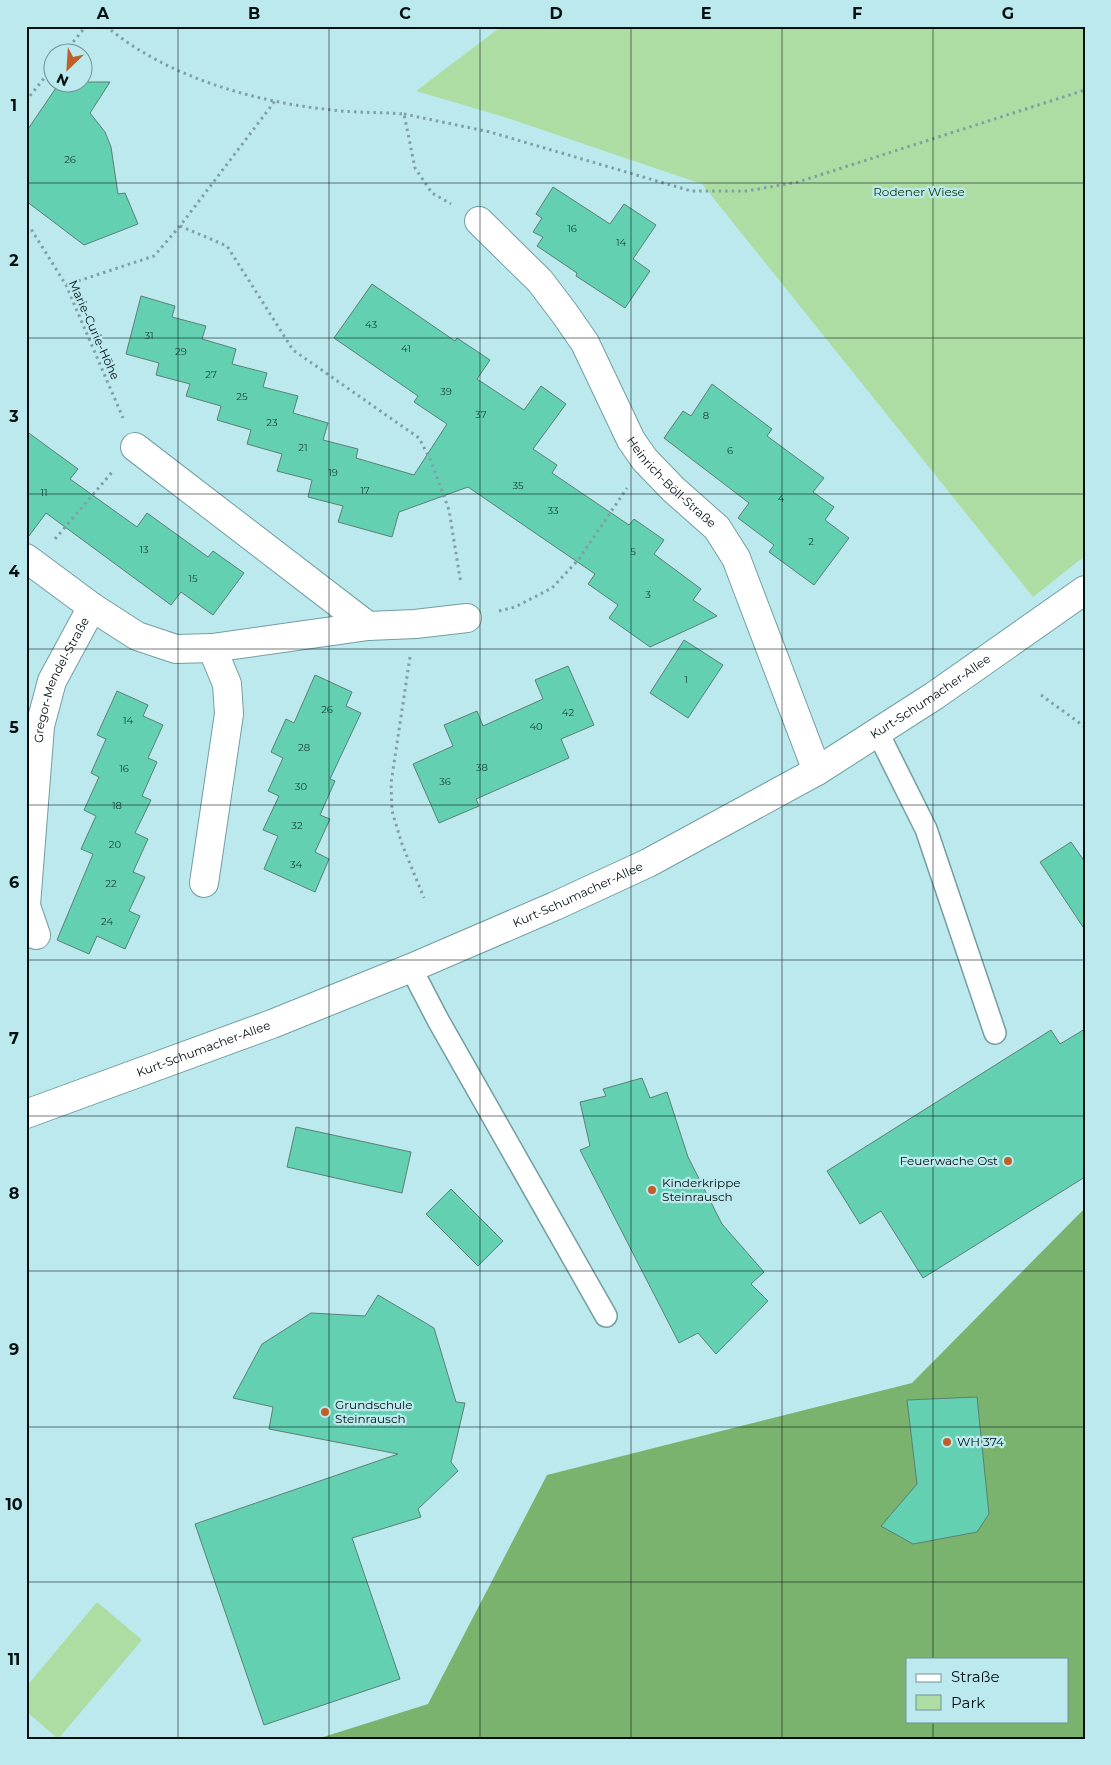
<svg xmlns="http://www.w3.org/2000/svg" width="1111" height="1765" font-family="Montserrat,sans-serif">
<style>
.green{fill:#aedda4}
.forest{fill:#7ab36e;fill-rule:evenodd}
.building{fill:#63d1b1;stroke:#5b8074}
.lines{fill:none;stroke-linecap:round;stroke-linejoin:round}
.service-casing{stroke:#739ea1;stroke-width:24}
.minor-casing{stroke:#739ea1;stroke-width:30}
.path{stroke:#7fa1a5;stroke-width:3;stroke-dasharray:2.5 4;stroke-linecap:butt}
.service{stroke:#fff;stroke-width:21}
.minor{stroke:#fff;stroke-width:28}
.grid{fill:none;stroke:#010f11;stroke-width:1;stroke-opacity:0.55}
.poi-dot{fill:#c25e28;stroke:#bce9ed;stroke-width:2}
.labels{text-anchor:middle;stroke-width:4.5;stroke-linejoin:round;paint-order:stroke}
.number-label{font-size:10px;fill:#1a4039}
.park-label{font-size:12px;fill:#0e3405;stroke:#bce9ed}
.street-label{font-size:12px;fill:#010f11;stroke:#bce9ed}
.poi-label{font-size:12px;fill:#010f11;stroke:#bce9ed;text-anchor:start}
.neatline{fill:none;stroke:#010f11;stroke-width:2}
.grid-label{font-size:16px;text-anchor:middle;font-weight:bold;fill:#010f11}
</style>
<rect width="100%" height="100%" fill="#bce9ed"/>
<g class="green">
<path d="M502 26H1085V556L1033 597 702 184 501 116 416 91Z"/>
<path d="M97 1602 142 1640 58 1739 26 1711V1687Z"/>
</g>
<path class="forest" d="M1085 1208V1739H317L428 1704 547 1475 912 1383ZM907 1659H1067V1721H907Z"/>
<g class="building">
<path d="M60 82H110L90 113 105 132 111 147 118 194 125 193 138 224 84 245 26 201V132Z"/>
<path d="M553 187 610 224 624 204 656 225 633 259 650 271 625 308 576 276 577 273 537 246 543 237 533 232 542 218 536 214Z"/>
<path d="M372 284 455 341 457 338 490 360 477 379 524 410 541 386 566 404 533 449 557 465 552 473 629 525 634 519 664 540 654 554 701 589 693 600 717 616 650 647 609 618 618 605 588 584 595 574 468 487 399 512 392 537 338 522 343 506 308 497 312 480 277 471 282 454 247 444 251 430 217 420 221 406 186 396 190 384 156 375 159 363 126 354 141 296 175 306 172 317 206 326 202 339 236 349 232 364 267 373 263 387 298 396 293 413 328 423 323 440 358 449 356 458 414 475 447 424 414 402 418 396 334 338Z"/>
<path d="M712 384 772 429 767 436 824 478 813 492 834 507 825 520 849 538 814 585 769 552 774 545 738 518 749 503 664 438 683 411 691 416Z"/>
<path d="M26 431 78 469 70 479 137 527 147 513 208 557 213 551 244 573 213 615 181 592 171 605 46 513 26 540Z"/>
<path d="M684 640 723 665 688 718 650 693Z"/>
<path d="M568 666 594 725 561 739 569 758 476 799 479 806 439 823 413 764 453 746 444 725 477 711 483 726 543 699 535 680Z"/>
<path d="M315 675 352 692 346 706 361 713 330 779 335 781 320 815 330 819 315 852 329 859 315 892 264 869 278 836 263 830 279 796 268 791 283 758 271 752 286 719 294 723Z"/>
<path d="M117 691 148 705 143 716 163 725 148 758 157 762 142 796 151 800 135 833 148 839 133 872 145 877 129 911 140 916 125 949 97 936 89 954 57 940 93 854 81 849 96 816 84 810 99 777 91 773 106 739 97 735Z"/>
<path d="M1071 842 1085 862V930L1040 862Z"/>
<path d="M1085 1029V1177L923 1278 881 1211 860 1224 827 1171 1051 1030 1060 1044Z"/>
<path d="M642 1078 650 1098 667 1092 688 1157 722 1224 764 1272 751 1284 768 1301 716 1354 698 1333 679 1343 580 1150 590 1146 580 1102 606 1096 603 1089Z"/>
<path d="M296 1127 411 1152 402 1193 287 1167Z"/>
<path d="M451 1189 503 1241 478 1266 426 1214Z"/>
<path d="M378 1295 434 1328 456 1402 465 1403 451 1462 458 1471 418 1509 421 1517 352 1538 400 1679 264 1725 195 1524 398 1454 269 1429 273 1407 233 1398 262 1344 311 1313 365 1316Z"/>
<path d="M977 1397 989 1514 977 1532 913 1544 881 1526 917 1484 907 1400Z"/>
</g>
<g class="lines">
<g class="service-casing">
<g id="service">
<path d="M878 733 926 829 995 1033"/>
<path d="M411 968 438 1020 606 1316"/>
</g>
</g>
<g class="minor-casing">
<g id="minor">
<path id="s1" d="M479 221 540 281 565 314 585 343 631 440 645 460 673 489 717 528 736 558 817 771"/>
<path d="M135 447 368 626"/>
<path d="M26 558 92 607 137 636 176 649 212 648 368 626 415 624 467 618"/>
<path d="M204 883 229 714 227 684 212 648"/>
<path id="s2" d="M26 905 40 726 52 681 92 607"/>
<path d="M26 906 36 935"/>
<path id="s3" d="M26 1114 272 1024 411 968 555 906 648 863 817 771 934 696 1085 590"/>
</g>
</g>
<g class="path">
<path d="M106 26C166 77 255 102 332 110 356 113 380 112 404 114L415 168 432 193 451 204"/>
<path d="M65 52 86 26"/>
<path d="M26 101 52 68"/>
<path d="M404 114 490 132 691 191H747L798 182 1085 90"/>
<path d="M26 226 31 229 66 285 123 418"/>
<path d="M180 226 227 246 293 350 419 438 431 461 449 510 461 584"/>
<path d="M66 285 154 256 180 226 275 101"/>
<path d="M55 539 113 471"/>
<path d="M499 611 515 607 552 588 579 559 627 488"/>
<path d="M410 657 391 783 392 811 402 844 424 898"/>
<path d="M1041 695 1085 727"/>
</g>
<use href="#service" class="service"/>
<use href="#minor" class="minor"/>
</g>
<path class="grid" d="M178 26V1739M329 26V1739M480 26V1739M631 26V1739M782 26V1739M933 26V1659M26 183H1085M26 338H1085M26 494H1085M26 649H1085M26 805H1085M26 960H1085M26 1116H1085M26 1271H1085M26 1427H1085M26 1582H1085M933 1721V1739"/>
<g class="poi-dot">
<circle cx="1008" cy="1161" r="5"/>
<circle cx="652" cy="1190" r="5"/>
<circle cx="325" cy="1412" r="5"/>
<circle cx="947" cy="1442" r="5"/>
</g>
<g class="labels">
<g class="number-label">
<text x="70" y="163">26</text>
<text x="572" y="232">16</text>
<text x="621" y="246">14</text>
<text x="371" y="328">43</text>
<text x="149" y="339">31</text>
<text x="406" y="352">41</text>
<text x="181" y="355">29</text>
<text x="211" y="378">27</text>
<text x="446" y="395">39</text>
<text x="242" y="400">25</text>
<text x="481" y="418">37</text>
<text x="706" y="419">8</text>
<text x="272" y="426">23</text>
<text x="303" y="451">21</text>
<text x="730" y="454">6</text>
<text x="333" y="476">19</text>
<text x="518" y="489">35</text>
<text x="365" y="494">17</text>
<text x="44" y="496">11</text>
<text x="781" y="502">4</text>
<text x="553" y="514">33</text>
<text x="811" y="545">2</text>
<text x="144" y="553">13</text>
<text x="633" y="555">5</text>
<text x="193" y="582">15</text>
<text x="648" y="598">3</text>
<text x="686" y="683">1</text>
<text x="327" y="713">26</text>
<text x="568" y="716">42</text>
<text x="128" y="724">14</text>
<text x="536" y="730">40</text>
<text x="304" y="751">28</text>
<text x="482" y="771">38</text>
<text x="124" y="772">16</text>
<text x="445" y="785">36</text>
<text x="301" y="790">30</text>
<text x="117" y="809">18</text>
<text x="297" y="829">32</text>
<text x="115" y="848">20</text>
<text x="296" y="868">34</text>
<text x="111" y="887">22</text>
<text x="107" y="925">24</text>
</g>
<g class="park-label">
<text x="919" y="196">Rodener Wiese</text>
</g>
<g class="street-label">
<text transform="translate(94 330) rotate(66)" y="4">Marie-Curie-Höhe</text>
<text dy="4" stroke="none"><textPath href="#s1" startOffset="328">Heinrich-Böll-Straße</textPath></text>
<text dy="4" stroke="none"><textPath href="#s2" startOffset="230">Gregor-Mendel-Straße</textPath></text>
<text dy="4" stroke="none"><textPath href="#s3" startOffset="999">Kurt-Schumacher-Allee</textPath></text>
<text dy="4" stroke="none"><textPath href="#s3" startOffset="594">Kurt-Schumacher-Allee</textPath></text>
<text dy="4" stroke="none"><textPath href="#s3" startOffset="189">Kurt-Schumacher-Allee</textPath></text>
</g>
<g class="poi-label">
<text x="998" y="1165" text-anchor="end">Feuerwache Ost</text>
<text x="662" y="1187">Kinderkrippe<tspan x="662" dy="14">Steinrausch</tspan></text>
<text x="335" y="1409">Grundschule<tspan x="335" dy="14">Steinrausch</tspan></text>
<text x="957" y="1446">WH 374</text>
</g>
</g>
<rect width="1111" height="1765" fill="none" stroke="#bce9ed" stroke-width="55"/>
<rect x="906" y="1658" width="162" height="65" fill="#bce9ed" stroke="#719295"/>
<rect x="916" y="1674" width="25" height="8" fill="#ffffff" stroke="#719295"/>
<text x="951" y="1682" font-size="15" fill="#010f11">Straße</text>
<rect x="916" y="1695" width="25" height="15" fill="#aedda4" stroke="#719295"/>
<text x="951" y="1708" font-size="15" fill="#010f11">Park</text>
<g transform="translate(68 68) rotate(205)"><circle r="24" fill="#bce9ed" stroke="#719295"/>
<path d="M0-4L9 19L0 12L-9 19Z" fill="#c25e28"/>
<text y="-8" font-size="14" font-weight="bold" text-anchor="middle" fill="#010f11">N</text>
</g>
<rect x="28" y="28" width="1056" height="1710" class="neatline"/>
<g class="grid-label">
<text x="103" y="19">A</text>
<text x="254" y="19">B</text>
<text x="405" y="19">C</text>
<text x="556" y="19">D</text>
<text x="706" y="19">E</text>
<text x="857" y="19">F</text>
<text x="1008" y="19">G</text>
<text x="14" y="111">1</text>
<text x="14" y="266">2</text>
<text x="14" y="422">3</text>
<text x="14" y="577">4</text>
<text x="14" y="733">5</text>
<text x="14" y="888">6</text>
<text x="14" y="1044">7</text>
<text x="14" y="1199">8</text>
<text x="14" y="1355">9</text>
<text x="14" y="1510">10</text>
<text x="14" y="1665">11</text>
</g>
</svg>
